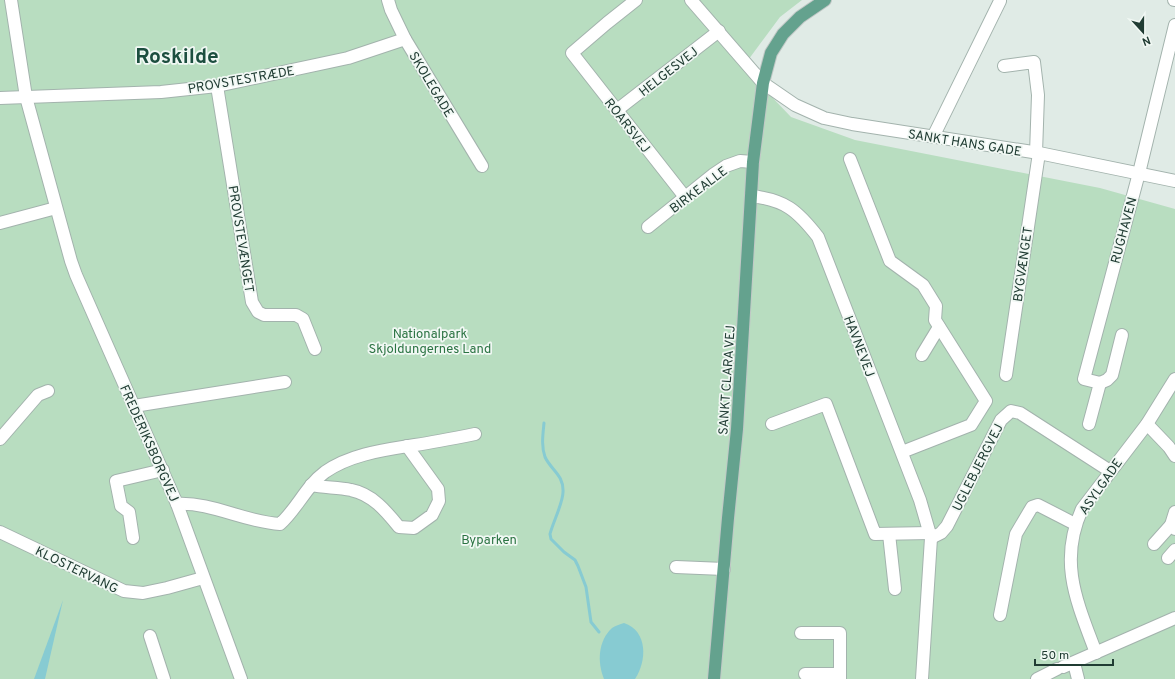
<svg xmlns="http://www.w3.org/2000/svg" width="1175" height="679" font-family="Overpass,sans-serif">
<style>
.green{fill:#b8ddc0}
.water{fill:#87cbd2}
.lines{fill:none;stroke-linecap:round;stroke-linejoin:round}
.stream{stroke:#87cbd2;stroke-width:3}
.minor-casing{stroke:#a3b3ad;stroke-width:14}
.major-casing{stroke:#c1c8c6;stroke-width:14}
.minor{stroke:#fff;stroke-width:12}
.major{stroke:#64a28e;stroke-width:12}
.labels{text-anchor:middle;stroke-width:3.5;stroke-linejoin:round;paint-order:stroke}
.street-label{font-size:13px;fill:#203c33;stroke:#f1f8f4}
.park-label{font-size:13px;fill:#2a7342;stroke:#f1f8f4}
.town-label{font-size:21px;font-weight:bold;fill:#1c4e3f;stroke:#f1f8f4}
</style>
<rect width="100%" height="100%" fill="#e0ebe6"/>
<path class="green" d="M0 0H802L780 17 743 67 791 117 855 140 1100 188 1175 209V679H0Z"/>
<g class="water">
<path d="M63 600 45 679H34Z"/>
<path d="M624 623C648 631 647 661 635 679H604C597 662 598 641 612 628 615 626 620 624 624 623Z"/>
</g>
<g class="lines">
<path class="stream" d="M544 423C543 434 541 446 545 457 551 470 564 475 563 492 563 503 553 522 550 534L551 539 564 552 575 560 578 566 586 587 591 622 599 632"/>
<g class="minor-casing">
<g id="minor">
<path d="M11 0 26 97 71 261 76 275 177 504 241 679"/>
<path d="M388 0 391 10 405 39 482 166"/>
<path d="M636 0 607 23 572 53 685 197"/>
<path d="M691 0 763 83 795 105 824 118 852 124 1039 153 1175 181"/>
<path d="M1174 0H1175"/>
<path d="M1004 66 1034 62 1038 95 1036 153"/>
<path d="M217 86 252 302 258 312 264 315H296L303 319 315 349"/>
<path d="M0 98 161 92 217 86 348 58 405 39"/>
<path d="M617 110 719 31"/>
<path d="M933 137 1000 1"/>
<path d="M850 159 890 261 923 285 936 306 935 320 986 401 971 425 902 452"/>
<path d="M751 196C785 200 797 210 818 237L920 500 931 538 922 679"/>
<path d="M0 223 56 208"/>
<path d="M648 227 714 174 726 166 740 161 753 162"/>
<path d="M922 355 939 327"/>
<path d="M1006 375 1039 153"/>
<path d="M1100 383 1107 380 1112 375 1122 335"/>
<path d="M134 406 285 382"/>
<path d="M772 424 826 404 875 534 930 533"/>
<path d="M1089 424 1100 383 1084 379 1139 173 1175 25"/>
<path d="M1147 424 1169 447 1175 456"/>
<path d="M0 439 38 395 48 391"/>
<path d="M311 485C324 488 337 487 351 490 372 494 386 511 399 527L414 528 432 515 439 501 438 489 407 446"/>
<path d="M177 504C212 502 244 522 280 524 297 509 306 486 325 472 351 454 384 450 415 445 435 442 455 438 475 434"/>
<path d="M1175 512 1171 525 1175 529"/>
<path d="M0 532 124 591 143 593 167 588 203 578"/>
<path d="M889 534 895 589"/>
<path d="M133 538 129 512 121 506 116 481 163 470"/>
<path d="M931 538 941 533 947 526 1001 420 1011 411 1020 413 1110 471"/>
<path d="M1154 544 1171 525"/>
<path d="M1168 558 1175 550"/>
<path d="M676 567 724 569"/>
<path d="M1000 615 1016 534 1032 507 1038 505 1075 524"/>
<path d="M801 633H840V679"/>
<path d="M150 636 164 679"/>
<path d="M1096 653C1077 602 1058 562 1082 509L1147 424 1175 379"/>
<path d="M1074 663 1078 679"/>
<path d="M1063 667 1175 618"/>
<path d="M805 674H840"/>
<path d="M1037 679 1057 669"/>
</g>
</g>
<g class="major-casing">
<path id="major" d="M714 679 728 518 737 429 753 162 763 83 771 53 783 34 800 17 825 0"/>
</g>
<use href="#minor" class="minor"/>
<use href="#major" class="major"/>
</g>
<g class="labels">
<g class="street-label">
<text transform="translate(668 71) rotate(-38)" y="5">HELGESVEJ</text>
<text transform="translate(241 79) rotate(-10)" y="5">PROVSTESTRÆDE</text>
<text transform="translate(432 84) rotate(59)" y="5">SKOLEGADE</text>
<text transform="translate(628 125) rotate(52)" y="5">ROARSVEJ</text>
<text transform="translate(965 142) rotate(9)" y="5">SANKT HANS GADE</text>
<text transform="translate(698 189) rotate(-37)" y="5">BIRKEALLE</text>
<text transform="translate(1123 230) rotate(-75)" y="5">RUGHAVEN</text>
<text transform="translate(242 239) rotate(81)" y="5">PROVSTEVÆNGET</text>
<text transform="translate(1022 264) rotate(-82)" y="5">BYGVÆNGET</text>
<text transform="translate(860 346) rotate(69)" y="5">HAVNEVEJ</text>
<text transform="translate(726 380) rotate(-86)" y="5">SANKT CLARA VEJ</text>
<text transform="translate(150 443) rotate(66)" y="5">FREDERIKSBORGVEJ</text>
<text transform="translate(977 467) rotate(-63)" y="5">UGLEBJERGVEJ</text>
<text transform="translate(1100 486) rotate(-55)" y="5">ASYLGADE</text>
<text transform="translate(77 569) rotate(26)" y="5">KLOSTERVANG</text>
</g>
<g class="park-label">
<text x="430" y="338">Nationalpark<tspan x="430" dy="15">Skjoldungernes Land</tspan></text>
<text x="489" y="544">Byparken</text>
</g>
<g class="town-label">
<text x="177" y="63">Roskilde</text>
</g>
</g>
<g transform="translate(1143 32) rotate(159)" stroke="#f1f8f4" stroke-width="3" paint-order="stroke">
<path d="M0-3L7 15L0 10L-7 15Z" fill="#203c33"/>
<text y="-6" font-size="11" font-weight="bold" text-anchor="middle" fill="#203c33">N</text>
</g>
<path d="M1035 659v6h78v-6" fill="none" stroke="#203c33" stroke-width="2"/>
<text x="1041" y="659" font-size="12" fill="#203c33" stroke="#f1f8f4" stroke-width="3" paint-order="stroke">50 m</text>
</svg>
